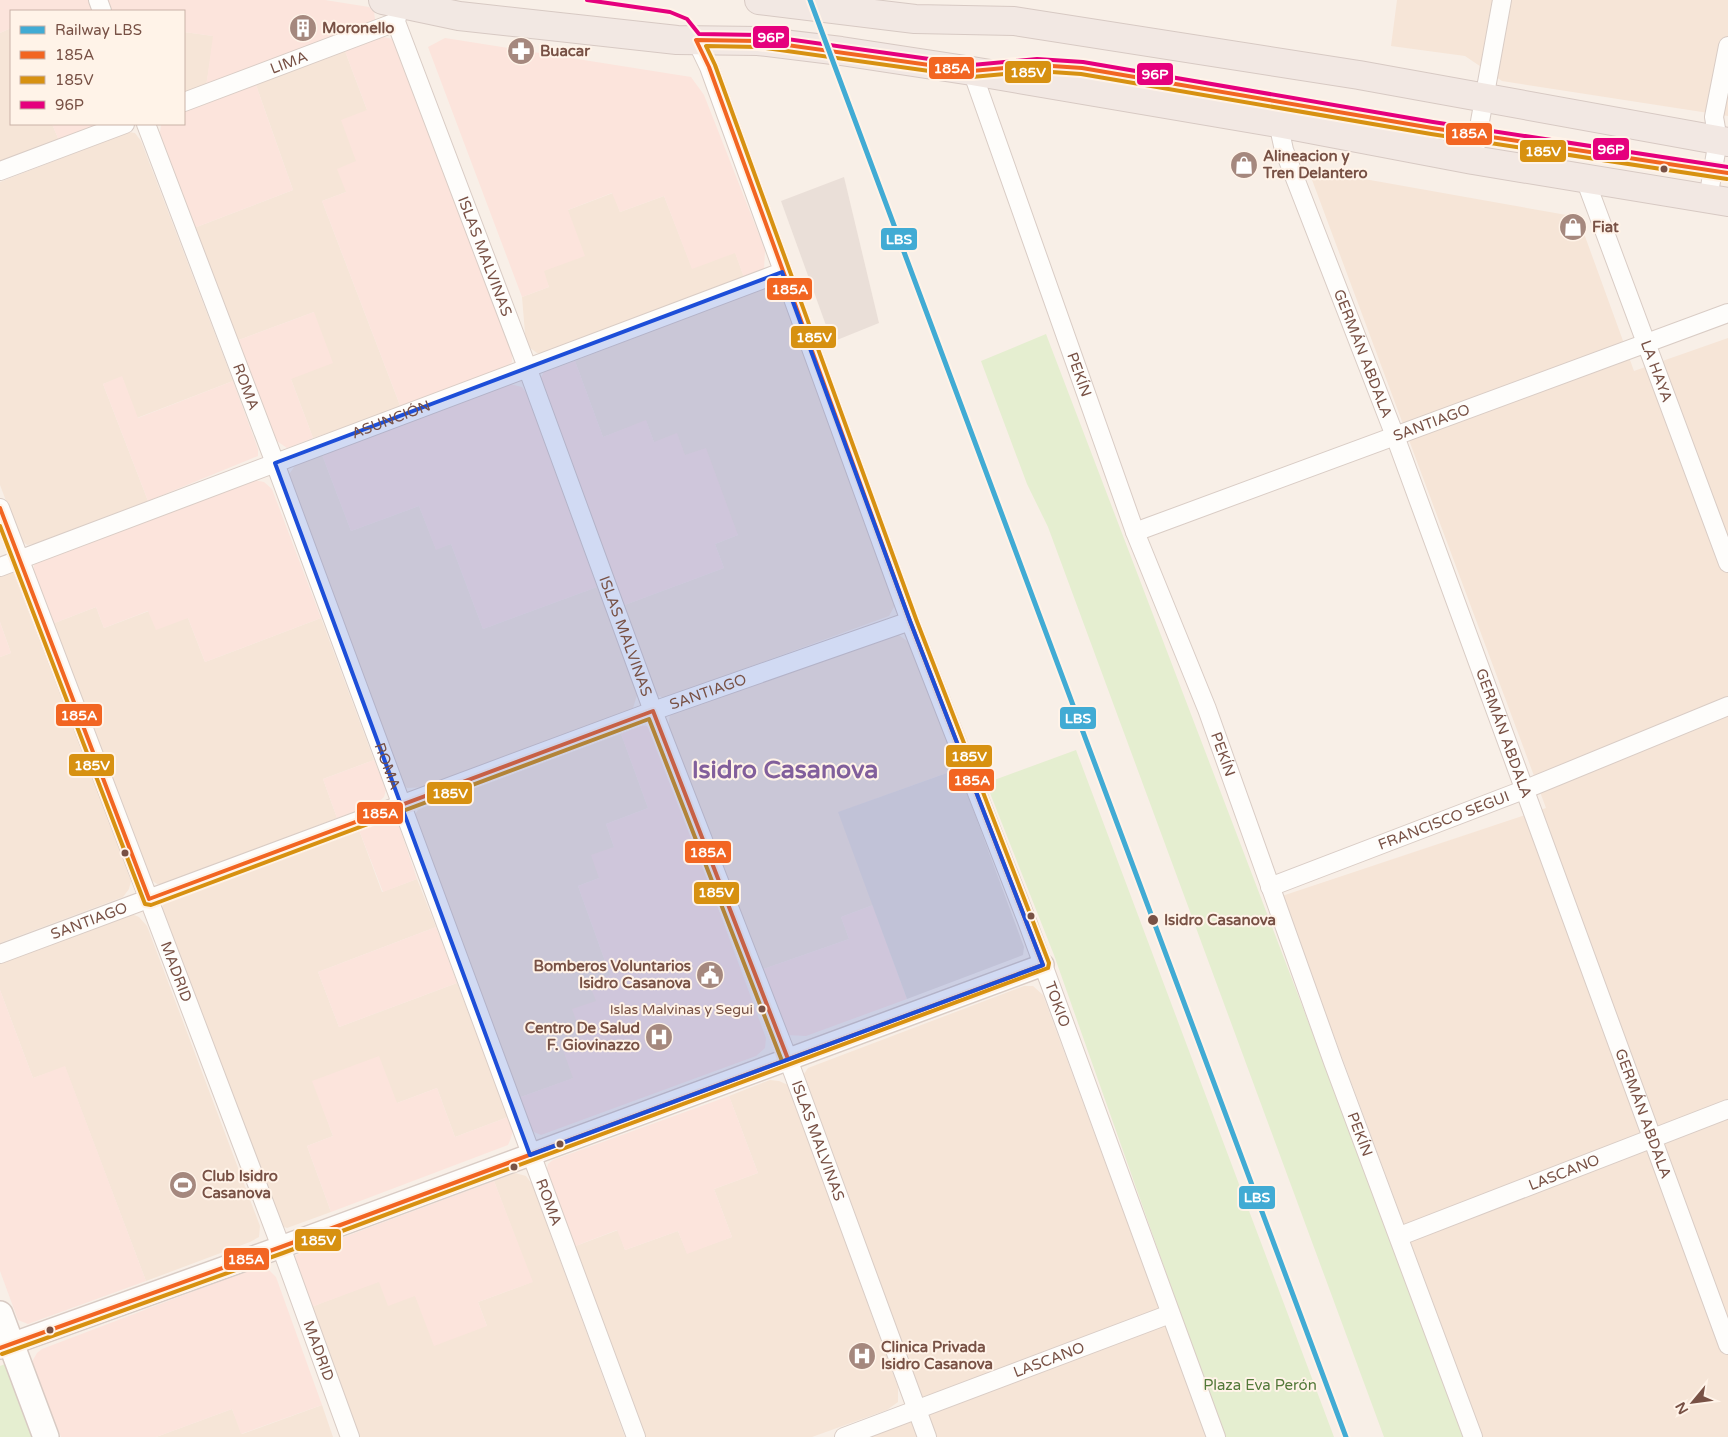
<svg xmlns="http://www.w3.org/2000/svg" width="1728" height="1437" font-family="'Varela Round',sans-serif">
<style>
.residential{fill:#f6e5d7}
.commercial{fill:#fce4dc}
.industrial{fill:#eadfd8}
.green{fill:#e5eed0}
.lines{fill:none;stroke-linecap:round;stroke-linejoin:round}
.minor-casing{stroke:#d9ccc5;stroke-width:20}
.tertiary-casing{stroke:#d9ccc5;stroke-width:24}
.secondary-casing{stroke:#d8cac3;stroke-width:28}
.trunk-casing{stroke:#d7c9c3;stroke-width:30}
.minor{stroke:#fefdfb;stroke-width:18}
.tertiary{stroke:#fefdfb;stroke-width:21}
.secondary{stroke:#fefdfb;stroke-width:25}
.trunk{stroke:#f2e8e3;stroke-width:28}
.bus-1-casing{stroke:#fff3e8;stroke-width:8}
.bus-2-casing{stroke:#fff3e8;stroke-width:8}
.bus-3-casing{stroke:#fff3e8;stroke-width:8}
.bus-1{stroke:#f26522;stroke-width:4}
.bus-2{stroke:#d79111;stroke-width:4}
.bus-3{stroke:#e5007d;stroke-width:4}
.rail-1-casing{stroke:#fff3e8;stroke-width:9}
.rail-1{stroke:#41abd4;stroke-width:5}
.marked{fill:#1d4ed8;fill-opacity:0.2;stroke:#1d4ed8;stroke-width:4;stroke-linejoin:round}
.bus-dot{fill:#785145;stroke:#fff3e8;stroke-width:2}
.labels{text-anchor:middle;stroke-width:4;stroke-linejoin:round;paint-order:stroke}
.bus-label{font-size:14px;fill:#785145;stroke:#fff3e8;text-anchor:end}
.poi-label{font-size:15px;font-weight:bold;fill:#785145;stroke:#fff3e8;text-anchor:start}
.street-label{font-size:15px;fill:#785145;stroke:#fff3e8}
.stop-label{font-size:15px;font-weight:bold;fill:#785145;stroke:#fff3e8;text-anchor:start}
.park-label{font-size:15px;fill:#537939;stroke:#fff3e8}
.town-label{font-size:25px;font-weight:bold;fill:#815f9c;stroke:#fff3e8}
.line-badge{stroke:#fff3e8;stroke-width:2}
.badge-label{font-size:14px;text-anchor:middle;font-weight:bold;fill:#fff}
</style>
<rect width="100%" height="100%" fill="#f8efe7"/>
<g class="residential">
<path d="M1397 0H1728V116L1502 81 1465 56 1391 46Z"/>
<path d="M11 28V124H52L60 143 0 165V33Z"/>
<path d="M184 32 214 36 206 87 184 95Z"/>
<path d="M345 51 367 110 357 161 346 192 322 201 401 408 313 438 291 379 314 312 236 341 194 228 293 190 256 85Z"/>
<path d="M129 132 135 133 141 141 233 381 137 418 122 377 103 384 148 501 34 544 27 545 21 540 0 485V182Z"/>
<path d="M1308 169 1578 217 1634 371 1728 338V1437H1483L1282 896 1546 808Z"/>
<path d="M613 193 620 212 664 196 692 268 735 252 745 280 544 353H537L526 345 522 297 549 287 543 272 568 210Z"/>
<path d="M764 287 779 293 783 299 894 599V607L889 616 664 698 656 695 622 606 724 568 715 544 738 535 685 455 654 442 646 421 603 437 575 361Z"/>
<path d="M321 452 351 531 419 506 436 549 451 544 483 629 597 587 638 692 633 708 627 712 425 787 407 788 401 782 288 476 296 464Z"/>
<path d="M9 571 16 574 21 581 131 881 129 889 123 897 0 943V657L11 653 0 622V574Z"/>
<path d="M96 607 104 628 149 611 188 618 205 662 321 618 374 760 323 779 337 818 167 884H157L148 878 52 624Z"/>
<path d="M896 633 910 643 958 769 839 812 873 905 841 917 849 939 758 971 668 728 670 715 677 709Z"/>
<path d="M620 731 648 808 606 824 614 847 599 878 578 886 610 975 596 1001 582 1036 561 1044 574 1078 518 1098 413 817 421 806Z"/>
<path d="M359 830 382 892 417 879 436 927 318 972 339 1027 457 983 508 1117 455 1137 437 1088 397 1103 313 1081 333 1136 307 1146 331 1212 287 1228 279 1225 161 910 164 903Z"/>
<path d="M126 915H134L139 917 147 926 260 1226 259 1237 250 1242 146 1281 65 1067 33 1078 0 990V962Z"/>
<path d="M1024 986H1033L1043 995 1207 1437H861L925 1413 803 1081 804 1074 808 1068Z"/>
<path d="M770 1080 779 1081 788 1085 898 1387V1402L887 1410 812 1437H644L573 1247 618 1230 625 1250 678 1231 687 1253 732 1237 714 1189 758 1173 729 1096Z"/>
<path d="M515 1173 526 1176 532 1184 625 1437H354L306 1309 379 1281 487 1326 478 1302 532 1282 494 1181Z"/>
<path d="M322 1405 333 1437H156L232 1409 242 1434Z"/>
</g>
<g class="commercial">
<path d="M0 0H91L95 11H11V28L0 33Z"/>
<path d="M105 0H325L369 7 374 12 375 19 374 23 206 87 213 36 184 32V11H109Z"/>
<path d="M383 37 393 39 512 350V362L503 369 401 408 322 201 346 192 337 169 356 161 341 120 367 110 345 51Z"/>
<path d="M445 38 691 77 704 95 765 250 764 270 745 280 735 253 692 269 664 196 620 212 612 193 568 210 585 256 544 271 549 287 522 297 428 47Z"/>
<path d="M256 85 293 190 194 228 159 140 161 125 184 124V112Z"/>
<path d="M52 124H111L60 143Z"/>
<path d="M314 312 333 363 291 379 313 438 287 448 274 439 236 341Z"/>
<path d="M575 361 603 437 646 420 654 442 677 433 685 455 706 448 738 535 715 544 724 568 622 606 540 379 544 372Z"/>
<path d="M122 376 138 418 233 381 258 449V456L148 501 103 384Z"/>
<path d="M510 384 522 387 527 394 597 587 483 629 451 544 436 550 419 506 351 531 321 452Z"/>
<path d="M254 480 264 482 272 489 321 618 205 662 188 618 156 630 148 611 104 628 96 607 52 624 33 576 34 565 42 559Z"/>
<path d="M0 622 11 653 0 657Z"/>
<path d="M638 725 647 726 654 734 766 1038 765 1048 756 1056 541 1135 534 1132 528 1125 518 1098 573 1078 561 1044 582 1036 572 1009 596 1001 589 983 610 975 578 886 599 878 591 855 614 847 606 824 648 808 620 731Z"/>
<path d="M374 760 386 790 384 797 377 803 337 818 323 779Z"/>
<path d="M385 819 393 820 399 826 417 879 383 892 359 830Z"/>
<path d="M873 905 907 999 806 1036 787 1035 758 971 849 939 841 917Z"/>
<path d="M436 927 457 983 339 1027 318 972Z"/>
<path d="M0 990 33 1078 65 1066 146 1281 28 1324 18 1320 0 1271Z"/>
<path d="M379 1056 397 1103 437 1088 455 1137 508 1117 513 1130 511 1138 508 1145 331 1212 307 1146 333 1136 312 1081Z"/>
<path d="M729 1096 758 1173 714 1189 732 1237 687 1254 678 1231 625 1250 617 1230 573 1247 546 1173 548 1164 553 1160Z"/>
<path d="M494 1181 533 1282 478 1302 487 1326 434 1346 415 1296 388 1306 379 1282 306 1309 292 1260 296 1255Z"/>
<path d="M260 1266 268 1269 276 1277 322 1405 241 1434 232 1409 156 1437H61L33 1368V1360L37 1353 42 1349Z"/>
</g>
<g class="industrial">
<path d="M844 177 879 323 832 342 781 201Z"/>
<path d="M958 769 1024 947 1023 955 907 999 838 812Z"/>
</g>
<g class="green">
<path d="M1046 334 1393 1244 1464 1437H1384L1048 527 1027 484 981 361Z"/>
<path d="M1076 750 1334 1437H1224L1054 955 986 783Z"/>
<path d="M5 1364 33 1437H0V1366Z"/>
</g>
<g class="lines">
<g class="minor-casing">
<g id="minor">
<path d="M98 0 102 11"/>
<path id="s1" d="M400 3 396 22 527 367 653 711 788 1059 927 1437"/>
<path id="s2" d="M696 40 709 67 910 621 1027 921 1216 1437"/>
<path id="s3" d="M972 71 1135 532 1207 709 1333 1062 1473 1437"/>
<path id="s4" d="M184 102 396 22"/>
<path id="s5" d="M1278 123 1284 150 1395 436 1728 1345"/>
<path id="s6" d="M146 124 275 463 636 1437"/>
<path d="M1473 160 1502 0"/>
<path d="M0 171 125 124"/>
<path id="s7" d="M1585 179 1728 563"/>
<path d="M1708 199 1718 140 1714 117 1728 46"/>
<path id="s8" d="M0 508 281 1247 350 1437"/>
<path id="s9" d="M1135 532 1728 313"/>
<path id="s10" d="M0 567 782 272"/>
<path id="s11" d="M1270 887 1526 789 1728 706"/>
<path id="s12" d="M0 954 653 711 910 621"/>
<path id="s13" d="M1400 1236 1728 1109"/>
<path id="s14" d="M844 1437 1170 1314"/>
</g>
</g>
<g class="tertiary-casing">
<path id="tertiary" d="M0 1348 281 1247 1043 965"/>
</g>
<g class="secondary-casing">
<path id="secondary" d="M0 1314 46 1437"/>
</g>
<g class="trunk-casing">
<g id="trunk">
<path d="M383 0 459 16 677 40 758 41 841 51 972 71 1278 123 1473 160 1728 202"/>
<path d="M759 0 915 19 1014 21 1359 75 1728 142"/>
</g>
</g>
<use href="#minor" class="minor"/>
<use href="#tertiary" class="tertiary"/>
<use href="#secondary" class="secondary"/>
<use href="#trunk" class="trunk"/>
<g class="bus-1-casing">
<g id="bus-1">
<path d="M0 508 149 899 653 711 788 1059"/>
<path d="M0 1348 281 1247 1043 965 910 621 709 67 696 40 758 41 972 71 1037 65 1082 68 1432 128 1728 173"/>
</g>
</g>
<g class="bus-2-casing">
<g id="bus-2">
<path d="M0 526 145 904 151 905 649 719 782 1061"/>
<path d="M2 1354 283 1253 1048 968 1049 963 916 619 715 65 706 46 758 47 972 77 1037 71 1081 74 1431 134 1727 179"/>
</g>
</g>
<g class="bus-3-casing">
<path id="bus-3" d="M587 0 670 12 687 19 699 34 759 35 972 65 1037 59 1083 62 1433 122 1728 167"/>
</g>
<use href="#bus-1" class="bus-1"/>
<use href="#bus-2" class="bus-2"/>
<use href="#bus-3" class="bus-3"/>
<g class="rail-1-casing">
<path id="rail-1" d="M810 0 1346 1437"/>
</g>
<use href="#rail-1" class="rail-1"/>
</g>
<path class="marked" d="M782 272 910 621 1043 965 530 1155 275 463Z"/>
<defs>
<g id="building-disc" transform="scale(1.4375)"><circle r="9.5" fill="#a5887e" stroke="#fff3e8"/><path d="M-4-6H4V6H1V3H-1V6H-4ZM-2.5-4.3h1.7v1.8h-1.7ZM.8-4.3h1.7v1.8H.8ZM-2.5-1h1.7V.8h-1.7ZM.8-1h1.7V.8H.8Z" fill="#fff"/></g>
<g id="pharmacy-disc" transform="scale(1.4375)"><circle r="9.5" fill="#a5887e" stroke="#fff3e8"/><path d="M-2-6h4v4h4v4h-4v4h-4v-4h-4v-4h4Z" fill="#fff"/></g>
<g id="shop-disc" transform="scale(1.4375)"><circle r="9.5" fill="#a5887e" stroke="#fff3e8"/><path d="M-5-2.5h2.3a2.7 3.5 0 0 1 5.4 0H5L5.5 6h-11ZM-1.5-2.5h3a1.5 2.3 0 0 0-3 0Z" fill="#fff"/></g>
<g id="civic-disc" transform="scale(1.4375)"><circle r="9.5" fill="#a5887e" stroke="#fff3e8"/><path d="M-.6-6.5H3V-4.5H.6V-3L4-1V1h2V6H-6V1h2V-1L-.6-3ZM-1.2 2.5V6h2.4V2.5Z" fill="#fff"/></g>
<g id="hospital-disc" transform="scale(1.4375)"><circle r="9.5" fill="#a5887e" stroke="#fff3e8"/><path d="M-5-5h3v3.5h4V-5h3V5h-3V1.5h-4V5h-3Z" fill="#fff"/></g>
<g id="stadium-disc" transform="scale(1.4375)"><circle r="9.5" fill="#a5887e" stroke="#fff3e8"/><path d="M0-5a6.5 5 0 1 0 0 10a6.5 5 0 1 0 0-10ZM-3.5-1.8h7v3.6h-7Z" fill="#fff"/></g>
</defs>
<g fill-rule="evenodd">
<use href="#building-disc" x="303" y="28"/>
<use href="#pharmacy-disc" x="521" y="51"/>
<use href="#shop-disc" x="1244" y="165"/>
<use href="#shop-disc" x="1573" y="227"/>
<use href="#civic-disc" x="710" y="975"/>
<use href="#hospital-disc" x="659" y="1037"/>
<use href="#stadium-disc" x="183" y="1185"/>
<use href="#hospital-disc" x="862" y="1356"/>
</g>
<g class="bus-dot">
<circle cx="1664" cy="169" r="4.5"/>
<circle cx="125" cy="853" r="4.5"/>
<circle cx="1031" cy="916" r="4.5"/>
<circle cx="1153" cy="920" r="6"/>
<circle cx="762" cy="1009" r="4.5"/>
<circle cx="560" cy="1144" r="4.5"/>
<circle cx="514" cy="1167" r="4.5"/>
<circle cx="50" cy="1330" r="4.5"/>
</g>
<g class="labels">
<g class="bus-label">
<text x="753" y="1014">Islas Malvinas y Segui</text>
</g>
<g class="poi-label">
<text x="322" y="33">Moronello</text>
<text x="540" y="56">Buacar</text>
<text x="1263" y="161">Alineacion y<tspan x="1263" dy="17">Tren Delantero</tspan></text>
<text x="1592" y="232">Fiat</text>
<text x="691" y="971" text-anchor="end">Bomberos Voluntarios<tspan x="691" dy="17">Isidro Casanova</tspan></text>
<text x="640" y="1033" text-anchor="end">Centro De Salud<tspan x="640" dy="17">F. Giovinazzo</tspan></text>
<text x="202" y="1181">Club Isidro<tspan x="202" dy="17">Casanova</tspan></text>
<text x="881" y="1352">Clinica Privada<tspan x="881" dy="17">Isidro Casanova</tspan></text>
</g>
<g class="street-label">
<text dy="5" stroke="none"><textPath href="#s4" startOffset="112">LIMA</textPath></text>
<text dy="5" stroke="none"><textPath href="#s1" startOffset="270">ISLAS MALVINAS</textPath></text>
<text dy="5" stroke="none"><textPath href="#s5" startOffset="246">GERMÁN ABDALA</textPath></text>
<text dy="5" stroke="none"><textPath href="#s7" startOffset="205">LA HAYA</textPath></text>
<text dy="5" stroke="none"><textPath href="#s3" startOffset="322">PEKÍN</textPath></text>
<text dy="5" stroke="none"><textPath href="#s6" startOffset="281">ROMA</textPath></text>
<text dy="5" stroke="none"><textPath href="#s10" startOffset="418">ASUNCIÓN</textPath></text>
<text dy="5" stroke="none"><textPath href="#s9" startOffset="316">SANTIAGO</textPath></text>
<text dy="5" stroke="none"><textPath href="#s1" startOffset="675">ISLAS MALVINAS</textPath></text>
<text dy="5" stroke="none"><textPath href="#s12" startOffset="755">SANTIAGO</textPath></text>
<text dy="5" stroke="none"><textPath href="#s5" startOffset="651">GERMÁN ABDALA</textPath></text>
<text dy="5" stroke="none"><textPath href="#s3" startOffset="728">PEKÍN</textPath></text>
<text dy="5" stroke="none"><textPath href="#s6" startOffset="686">ROMA</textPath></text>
<text dy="5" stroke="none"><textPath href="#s11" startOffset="186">FRANCISCO SEGUI</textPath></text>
<text dy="5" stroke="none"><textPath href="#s12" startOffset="95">SANTIAGO</textPath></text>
<text dy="5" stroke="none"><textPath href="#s8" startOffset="496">MADRID</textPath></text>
<text dy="5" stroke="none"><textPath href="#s2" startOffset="1030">TOKIO</textPath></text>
<text dy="5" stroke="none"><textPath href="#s5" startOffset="1056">GERMÁN ABDALA</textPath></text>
<text dy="5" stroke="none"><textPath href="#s3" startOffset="1132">PEKÍN</textPath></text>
<text dy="5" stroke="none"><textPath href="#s1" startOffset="1215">ISLAS MALVINAS</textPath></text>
<text dy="5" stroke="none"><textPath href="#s13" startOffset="176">LASCANO</textPath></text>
<text dy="5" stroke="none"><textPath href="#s6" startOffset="1151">ROMA</textPath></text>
<text dy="5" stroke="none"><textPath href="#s8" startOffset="901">MADRID</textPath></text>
<text dy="5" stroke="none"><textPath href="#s14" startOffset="219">LASCANO</textPath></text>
</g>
<g class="stop-label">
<text x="1164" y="925">Isidro Casanova</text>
</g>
<g class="park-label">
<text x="1260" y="1390">Plaza Eva Perón</text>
</g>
<g class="town-label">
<text x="785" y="778">Isidro Casanova</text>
</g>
</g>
<g class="line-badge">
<rect x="752" y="25" width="38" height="24" rx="5" fill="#e5007d"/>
<rect x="928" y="56" width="47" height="24" rx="5" fill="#f26522"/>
<rect x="1004" y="60" width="48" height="24" rx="5" fill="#d79111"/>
<rect x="1136" y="62" width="38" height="24" rx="5" fill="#e5007d"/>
<rect x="1445" y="122" width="48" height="24" rx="5" fill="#f26522"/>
<rect x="1592" y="137" width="38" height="24" rx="5" fill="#e5007d"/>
<rect x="1519" y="139" width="48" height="24" rx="5" fill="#d79111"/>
<rect x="880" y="227" width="38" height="24" rx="5" fill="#41abd4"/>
<rect x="766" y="277" width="47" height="24" rx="5" fill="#f26522"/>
<rect x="790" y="325" width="47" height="24" rx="5" fill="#d79111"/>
<rect x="55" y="703" width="48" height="24" rx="5" fill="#f26522"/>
<rect x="1059" y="706" width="38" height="24" rx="5" fill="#41abd4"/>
<rect x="945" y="744" width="48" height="24" rx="5" fill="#d79111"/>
<rect x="68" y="753" width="47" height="24" rx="5" fill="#d79111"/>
<rect x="948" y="768" width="47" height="24" rx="5" fill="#f26522"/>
<rect x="426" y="781" width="47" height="24" rx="5" fill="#d79111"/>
<rect x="356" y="801" width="48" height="24" rx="5" fill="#f26522"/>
<rect x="684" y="840" width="48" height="24" rx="5" fill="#f26522"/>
<rect x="693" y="881" width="47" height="24" rx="5" fill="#d79111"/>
<rect x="1238" y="1185" width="38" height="25" rx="5" fill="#41abd4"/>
<rect x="294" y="1228" width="48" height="24" rx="5" fill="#d79111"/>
<rect x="223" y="1247" width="47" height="24" rx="5" fill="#f26522"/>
</g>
<g class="badge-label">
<text x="771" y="42">96P</text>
<text x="952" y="73">185A</text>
<text x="1028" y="77">185V</text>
<text x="1155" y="79">96P</text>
<text x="1469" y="138">185A</text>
<text x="1611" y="154">96P</text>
<text x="1543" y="156">185V</text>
<text x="899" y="244">LBS</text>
<text x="790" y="294">185A</text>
<text x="814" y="342">185V</text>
<text x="79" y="720">185A</text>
<text x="1078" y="723">LBS</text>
<text x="969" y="761">185V</text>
<text x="92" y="770">185V</text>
<text x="972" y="785">185A</text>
<text x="450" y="798">185V</text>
<text x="380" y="818">185A</text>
<text x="708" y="857">185A</text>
<text x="716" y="897">185V</text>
<text x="1257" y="1202">LBS</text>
<text x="318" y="1245">185V</text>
<text x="246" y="1264">185A</text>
</g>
<rect x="10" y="10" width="175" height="115" fill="#fff3e8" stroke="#c9b2a7"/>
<rect x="20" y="26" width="25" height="8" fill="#41abd4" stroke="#c9b2a7"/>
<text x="55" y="35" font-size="15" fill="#785145">Railway LBS</text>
<rect x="20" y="51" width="25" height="8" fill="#f26522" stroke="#c9b2a7"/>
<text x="55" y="60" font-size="15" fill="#785145">185A</text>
<rect x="20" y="76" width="25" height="8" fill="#d79111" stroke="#c9b2a7"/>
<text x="55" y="85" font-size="15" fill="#785145">185V</text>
<rect x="20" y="101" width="25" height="8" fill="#e5007d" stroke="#c9b2a7"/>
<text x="55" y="110" font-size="15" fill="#785145">96P</text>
<g transform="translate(1693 1402) rotate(241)" stroke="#fff3e8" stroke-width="4" paint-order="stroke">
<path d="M0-4L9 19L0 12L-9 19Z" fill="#785145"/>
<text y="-8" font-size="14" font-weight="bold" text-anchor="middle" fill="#785145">N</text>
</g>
</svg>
